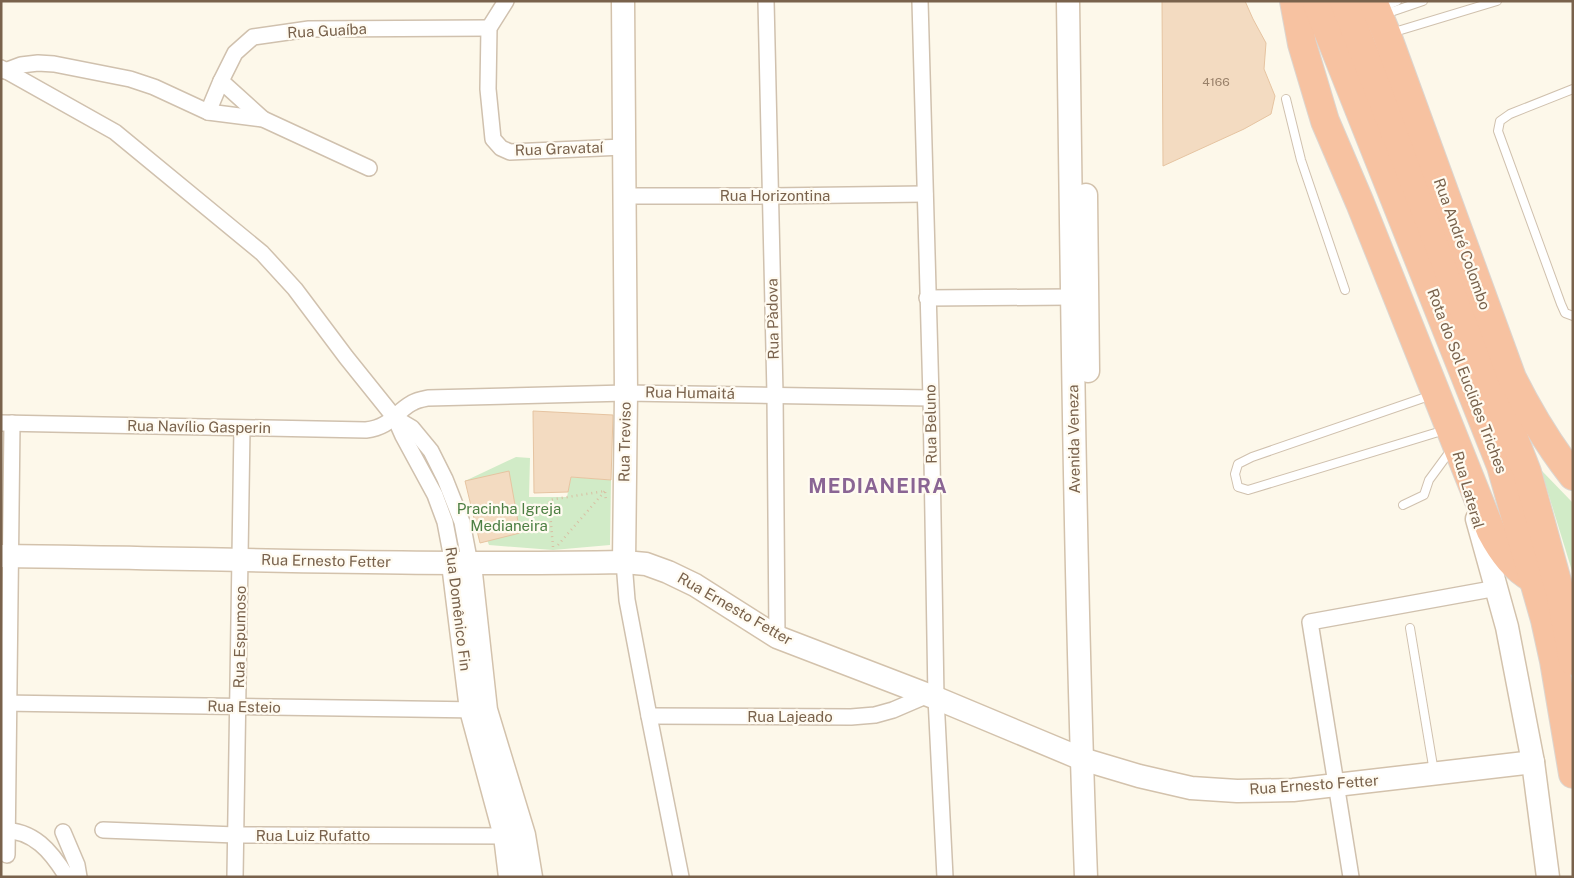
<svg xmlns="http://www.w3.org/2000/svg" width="1574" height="878" font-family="'Public Sans',sans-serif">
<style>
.green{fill:#d1ebc7}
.building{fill:#f3dbc1;stroke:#e6c4a1}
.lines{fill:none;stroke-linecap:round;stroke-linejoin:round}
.lane-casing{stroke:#d0c1ae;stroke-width:10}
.street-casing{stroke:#d0c1ae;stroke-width:18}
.secondary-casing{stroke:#d3c2ac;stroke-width:25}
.highway-casing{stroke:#dcd6d0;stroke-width:30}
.path{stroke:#d8bfa3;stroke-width:2.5;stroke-dasharray:1 4;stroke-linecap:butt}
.lane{stroke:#fff;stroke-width:8}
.street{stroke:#fff;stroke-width:15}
.secondary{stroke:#fff;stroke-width:22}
.highway{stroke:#f7c2a1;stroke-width:28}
.labels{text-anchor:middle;stroke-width:4.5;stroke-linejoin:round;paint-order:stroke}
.number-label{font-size:12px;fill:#988069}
.street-label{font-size:15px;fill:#79624c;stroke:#fffbf1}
.park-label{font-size:15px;fill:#4d7f43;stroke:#fffbf1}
.district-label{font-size:20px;font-weight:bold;letter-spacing:1px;fill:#8a6594;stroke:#fffbf1}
</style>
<rect width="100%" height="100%" fill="#fdf8ea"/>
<g class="green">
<path d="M516 457 530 458 529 497H567L571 477 611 480 610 545 553 550 489 545 465 481Z"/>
<path d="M1541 470 1573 503V574Z"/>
</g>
<g class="building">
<path d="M1162 1H1245L1253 19 1266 43 1264 69 1275 96 1271 114 1244 129 1163 166Z"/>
<path d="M533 411 613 415 611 480 571 477 568 492 534 493Z"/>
<path d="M509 471 520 533 480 543 465 481Z"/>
</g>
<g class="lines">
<g class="lane-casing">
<g id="lane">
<path d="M1381 8 1397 1"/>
<path d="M1382 15 1423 1"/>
<path d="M1391 33 1497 1"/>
<path d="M1573 89 1510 114 1500 121 1498 131 1561 304 1565 313 1573 316"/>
<path d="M1286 99 1301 160 1345 290"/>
<path d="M1432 395 1252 457 1238 464 1235 474 1238 487 1248 490 1445 430"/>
<path d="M1403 505 1424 495 1429 480 1451 450"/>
<path d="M1410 628 1434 772"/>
</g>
</g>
<g class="street-casing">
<g id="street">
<path d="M506 1 489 28 488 89 493 139 501 148 510 152 623 147"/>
<path d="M766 1 775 394 777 637"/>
<path d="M920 1 931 398 936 698 945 877"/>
<path d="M1 68 115 132 262 253 295 289 346 357 395 418 403 436 435 495 445 522 453 564"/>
<path d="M5 71 21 65 38 63 54 64 130 79 154 87 208 112 263 119 369 168"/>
<path d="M221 81 263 119"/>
<path d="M208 112 221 81 235 53 253 37 309 29 489 28"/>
<path d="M624 196H771L925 194"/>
<path d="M927 298 1071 297"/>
<path d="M395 418 412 428 431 451 445 479 462 522 470 564"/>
<path d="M1 423 366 430C391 427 394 413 412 403 417 400 423 399 428 398L626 393 931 398"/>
<path d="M624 562 627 600 649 716 681 877"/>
<path d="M1 703 480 710"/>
<path d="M649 716 851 717 875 715 893 710 928 695"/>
<path d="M1 830C34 830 51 851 67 877"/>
<path d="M103 830 236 835 514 836"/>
<path d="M63 832 77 865 79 877"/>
<path d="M7 855 12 423"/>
<path d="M235 877 242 428"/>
<path d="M1351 877 1310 622 1497 588"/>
</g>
</g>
<g class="secondary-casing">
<g id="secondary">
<path d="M623 1 626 393 624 562"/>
<path d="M1068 1C1072 293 1075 585 1086 877"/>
<path d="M1086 195 1088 371"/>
<path d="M1477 519 1507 627 1533 762 1548 877"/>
<path d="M1 556C209 558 416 566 624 562L646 564 668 572 695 585 777 637 936 698 1082 759 1139 776 1191 788 1237 791 1293 790 1533 762"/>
<path d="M453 564 471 710 505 836 510 877"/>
<path d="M470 564 486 710 524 835 531 877"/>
</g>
</g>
<g class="highway-casing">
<g id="highway">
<path d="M1294 1 1302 44 1325 121 1360 203 1491 531C1502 552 1515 570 1537 581"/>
<path d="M1316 1 1501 466 1545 620 1554 661 1573 774"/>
<path d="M1344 1 1527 472 1560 592 1573 661"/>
<path d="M1373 1 1387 35 1512 378C1530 414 1548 444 1573 476"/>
</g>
</g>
<g class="path">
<path d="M558 545 605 491"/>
<path d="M553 547 549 500 605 491 606 501"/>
</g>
<use href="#lane" class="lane"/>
<use href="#street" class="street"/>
<use href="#secondary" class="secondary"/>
<use href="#highway" class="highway"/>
</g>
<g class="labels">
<g class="number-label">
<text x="1216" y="86">4166</text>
</g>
<g class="street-label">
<text transform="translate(327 31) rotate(-3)" y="5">Rua Guaíba</text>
<text transform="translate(559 149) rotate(-2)" y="5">Rua Gravataí</text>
<text x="775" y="201">Rua Horizontina</text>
<text transform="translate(1462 244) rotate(70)" y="5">Rua André Colombo</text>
<text transform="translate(773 319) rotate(-91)" y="5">Rua Pàdova</text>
<text transform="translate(1467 381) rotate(69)" y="5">Rota do Sol Euclides Triches</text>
<text transform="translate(690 393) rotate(1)" y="5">Rua Humaitá</text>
<text transform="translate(931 424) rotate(-91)" y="5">Rua Beluno</text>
<text transform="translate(199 427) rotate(1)" y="5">Rua Navílio Gasperin</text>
<text transform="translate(1074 439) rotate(-91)" y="5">Avenida Veneza</text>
<text transform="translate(625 442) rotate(-89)" y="5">Rua Treviso</text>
<text transform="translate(1468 490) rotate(74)" y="5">Rua Lateral</text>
<text transform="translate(326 561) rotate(1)" y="5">Rua Ernesto Fetter</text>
<text transform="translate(458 609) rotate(83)" y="5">Rua Domênico Fin</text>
<text transform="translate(735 609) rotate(30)" y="5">Rua Ernesto Fetter</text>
<text transform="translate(240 637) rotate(-89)" y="5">Rua Espumoso</text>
<text transform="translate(244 707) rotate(1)" y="5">Rua Esteio</text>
<text x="790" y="722">Rua Lajeado</text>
<text transform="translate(1314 785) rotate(-4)" y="5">Rua Ernesto Fetter</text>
<text x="313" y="841">Rua Luiz Rufatto</text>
</g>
<g class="park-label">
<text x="509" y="514">Pracinha Igreja<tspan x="509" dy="17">Medianeira</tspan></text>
</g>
<g class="district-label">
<text x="878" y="493">MEDIANEIRA</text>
</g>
</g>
<rect width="1574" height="878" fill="none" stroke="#79624c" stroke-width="5"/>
</svg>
